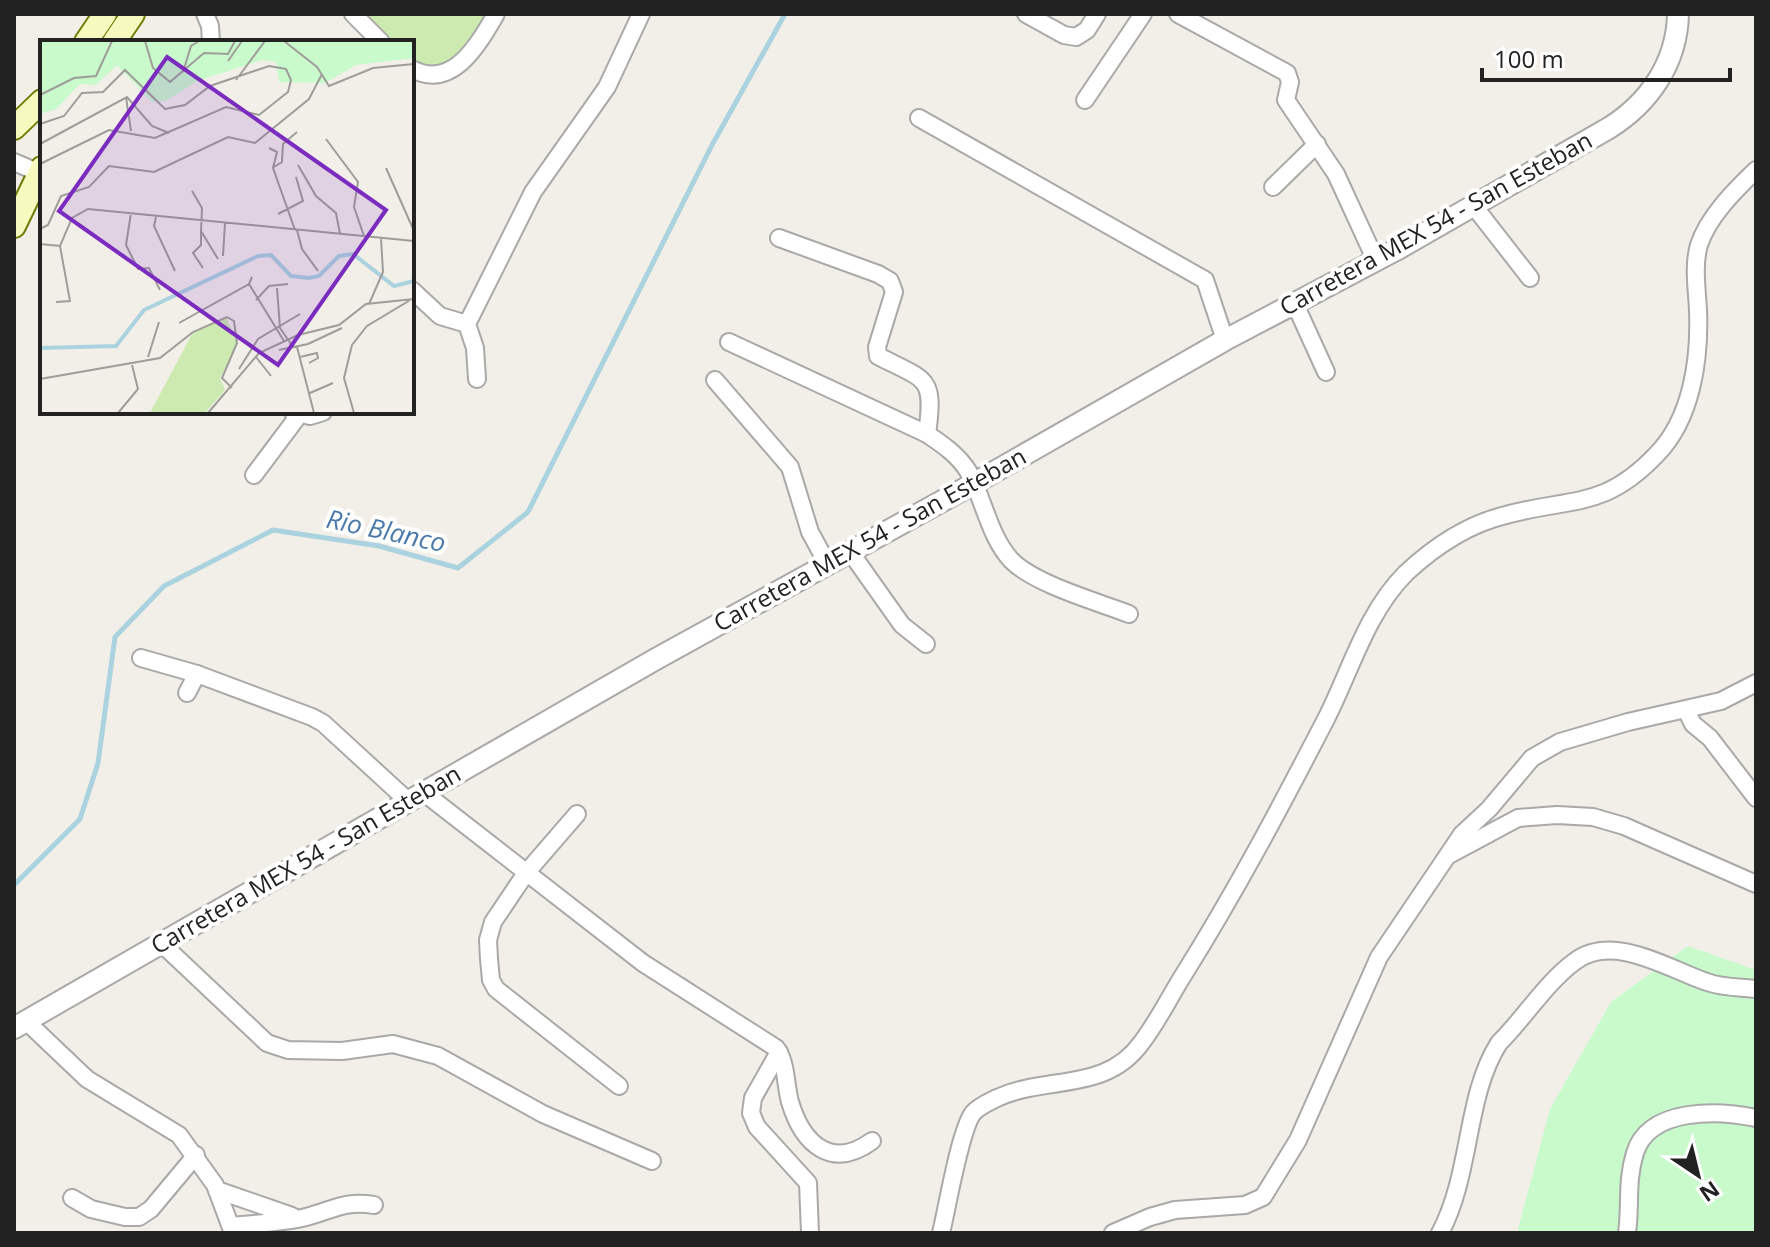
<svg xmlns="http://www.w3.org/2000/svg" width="1770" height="1247" font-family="'Open Sans',sans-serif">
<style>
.grass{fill:#cdebb0}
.park{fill:#c8facc}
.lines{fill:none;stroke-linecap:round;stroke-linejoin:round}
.stream{stroke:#aad3df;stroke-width:5}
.minor-casing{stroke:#a9a9a9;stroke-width:20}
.tertiary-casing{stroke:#a9a9a9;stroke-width:24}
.secondary-casing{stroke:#707d05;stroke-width:26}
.minor{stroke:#fff;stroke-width:16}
.tertiary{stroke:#fff;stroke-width:20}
.secondary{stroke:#f7fabf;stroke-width:22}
.labels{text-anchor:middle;stroke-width:8;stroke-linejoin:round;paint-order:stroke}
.street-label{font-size:24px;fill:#222;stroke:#fff}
.water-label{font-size:26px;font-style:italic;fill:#4a7aab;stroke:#fff}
.inset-river{fill:none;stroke:#aad3df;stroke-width:4}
.inset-road{fill:none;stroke:#9f9d99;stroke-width:2}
.view{fill:#7b2cbf;fill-opacity:0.15;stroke:#7b2cbf;stroke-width:4}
.inset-edge{fill:none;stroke:#222;stroke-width:4}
</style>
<rect width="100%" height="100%" fill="#f2efe9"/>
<path class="grass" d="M355 14H488L462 59 428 69 412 67V42H381Z"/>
<path class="park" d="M1688 946 1756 970V1233H1517L1550 1109 1611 1002Z"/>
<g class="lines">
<path class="stream" d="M14 885 80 819 98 763 115 637 164 586 273 530 379 546 458 568 528 512 712 145 785 14"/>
<g class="minor-casing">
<g id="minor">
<path d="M205 14 210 26 211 42"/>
<path d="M353 14 381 42"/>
<path d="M1026 14 1064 35 1076 37 1087 30 1097 14"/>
<path d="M1178 14 1287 73 1290 82 1286 100 1336 174 1376 261"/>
<path d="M412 69C453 91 479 43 496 14"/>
<path d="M1085 100 1143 14"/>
<path d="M919 118 1205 280 1225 340"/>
<path d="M14 162 42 174"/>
<path d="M1273 187 1317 144"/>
<path d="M1473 205 1530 278"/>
<path d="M779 238 878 274 890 281 894 292 877 347 878 356C927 381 935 376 927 434"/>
<path d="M412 290 440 316 467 324"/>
<path d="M1295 304 1326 372"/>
<path d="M729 342 927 434C942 444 958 455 968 471 984 499 989 536 1011 560 1034 584 1098 602 1129 614"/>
<path d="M477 379 475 348 467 324 533 192 607 87 641 14"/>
<path d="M715 380 790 467 810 532 828 565"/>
<path d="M293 412 310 416 323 412"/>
<path d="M254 475 299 415"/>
<path d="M851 553 902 625 926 644"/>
<path d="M141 658 197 674 312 717 323 723 408 801"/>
<path d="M187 693 197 674"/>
<path d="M1686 710 1693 724 1710 738 1756 798"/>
<path d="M423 792 643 963 776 1048C787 1063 785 1084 790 1102 803 1145 832 1170 872 1141"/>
<path d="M577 814 526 873 493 922 488 940 489 959 491 980 496 989 619 1086"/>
<path d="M1449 855 1518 818 1557 815 1593 817 1624 826 1756 884"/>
<path d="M161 943 267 1043 288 1050 342 1051 393 1044 438 1056 543 1114 652 1161"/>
<path d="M26 1021 87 1079 179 1135 215 1185 233 1233"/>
<path d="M779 1052 753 1098 751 1113 757 1127 808 1183 810 1233"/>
<path d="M217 1190 292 1216"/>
<path d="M72 1198 91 1209 125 1217H139L151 1209 196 1155"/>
<path d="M231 1226C255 1223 283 1223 306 1217 333 1210 345 1200 374 1205"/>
<path d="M941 1233C947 1209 960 1130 973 1113 979 1106 989 1102 997 1098 1047 1075 1106 1093 1142 1042 1158 1021 1170 996 1184 974 1236 891 1281 806 1326 719 1351 670 1366 613 1406 573 1434 547 1468 524 1506 515 1572 497 1604 510 1657 454 1692 418 1700 359 1698 310 1697 290 1693 265 1699 245 1708 217 1735 190 1756 170"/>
<path d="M1113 1233 1150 1217 1175 1210 1245 1205 1263 1197 1298 1140 1379 957 1462 834 1489 809 1532 758 1560 742 1628 722 1721 701 1756 683"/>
<path d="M1440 1233C1472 1173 1465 1096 1499 1043 1525 1017 1546 983 1574 962 1613 932 1668 969 1707 982 1723 988 1740 987 1756 989"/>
<path d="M1627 1233C1631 1205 1626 1182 1635 1153 1649 1107 1719 1110 1756 1118"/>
</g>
</g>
<g class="tertiary-casing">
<path id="tertiary" d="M14 1028 656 659 973 484 1225 340 1396 250 1609 128C1649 103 1677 63 1678 14"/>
</g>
<g class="secondary-casing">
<g id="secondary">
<path d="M86 42 105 14"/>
<path d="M114 42 133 14"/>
<path d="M14 128 42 101"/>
<path d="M14 226 42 168"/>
</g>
</g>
<use href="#minor" class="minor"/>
<use href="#tertiary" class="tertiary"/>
<use href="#secondary" class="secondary"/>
</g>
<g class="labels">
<g class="street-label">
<text transform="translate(1436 224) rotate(-29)" y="8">Carretera MEX 54 - San Esteban</text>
<text transform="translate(870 540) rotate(-29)" y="8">Carretera MEX 54 - San Esteban</text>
<text transform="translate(306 860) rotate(-30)" y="8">Carretera MEX 54 - San Esteban</text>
</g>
<g class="water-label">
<text transform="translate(386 531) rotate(12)" y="9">Rio Blanco</text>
</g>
</g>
<g transform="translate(40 40)">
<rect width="374" height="374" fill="#f2efe9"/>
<path d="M186 277 198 303 180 338 185 350 165 373H110L152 294Z" fill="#cdebb0"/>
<path d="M0 1H374V18L316 25 285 43 239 42 236 22 222 20 157 41 126 61 112 62 77 25 56 45 40 44 16 69 0 74Z" fill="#c8facc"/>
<path class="inset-river" d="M0 308 76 306 104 270 218 216 231 215 251 236 269 238 279 236 299 216 313 214 354 246 374 241"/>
<path class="inset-road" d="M105 1 113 28 130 42 164 13 188 14 195 1M244 1 277 27 289 46 333 28 374 24M188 21 202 1M143 32 151 6 159 1M196 40 225 1M0 55 34 38 56 36 72 1M86 57 91 91M0 84 24 76 42 53 63 52 85 30 125 69 145 65 170 46 229 26 246 29 251 40 248 52 219 75 186 67 115 98 69 90 0 124M286 99 318 142 314 167 324 196M0 104 87 57 112 86 129 93M229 108 237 112 233 128 255 190M258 125 276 156 296 173 300 194M234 127 242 122 243 104 257 92M346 128 374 191M152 151 162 168 161 191 178 219M91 173 86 205 98 229 109 228 120 250M238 174 263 161 256 137M116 177 114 186 135 231M0 189 8 185 21 156 49 147 69 126 114 132 188 97 215 103 269 59 282 34M257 190 262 209 278 231M161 191V205L153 213 163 228M0 204 20 206 32 178 48 169 374 201M183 216 185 183M209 244 244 301M237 248 240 288 253 307M216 260 229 246 248 244M16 262 30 261 20 206M329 264 343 232 341 198M139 283 209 244 212 237M257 307 274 373M239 310 268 304 302 288M108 317 119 282M216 317 231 336M260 317 277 313 278 318 269 323M199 329 218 299 260 274M0 339 120 318 153 292 187 277 194 281 197 303 182 338 192 348M270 353 293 343M78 373 98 349 92 325M168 373 219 313 258 295 299 285 326 264 374 259M314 373 304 338 312 305 327 286 372 259"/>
<path class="view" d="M127 17 346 170 238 325 19 171Z"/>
<rect width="374" height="374" class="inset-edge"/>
</g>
<rect width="1770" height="1247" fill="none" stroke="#222222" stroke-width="32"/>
<g transform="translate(1698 1175) rotate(145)" stroke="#ffffff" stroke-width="6" paint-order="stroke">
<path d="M0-6L14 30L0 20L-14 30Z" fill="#222222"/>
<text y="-12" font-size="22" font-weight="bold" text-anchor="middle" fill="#222222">N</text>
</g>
<path d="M1482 68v12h248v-12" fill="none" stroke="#222222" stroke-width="4"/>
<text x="1494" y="68" font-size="24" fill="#222222" stroke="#ffffff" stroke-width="6" paint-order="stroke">100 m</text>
</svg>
